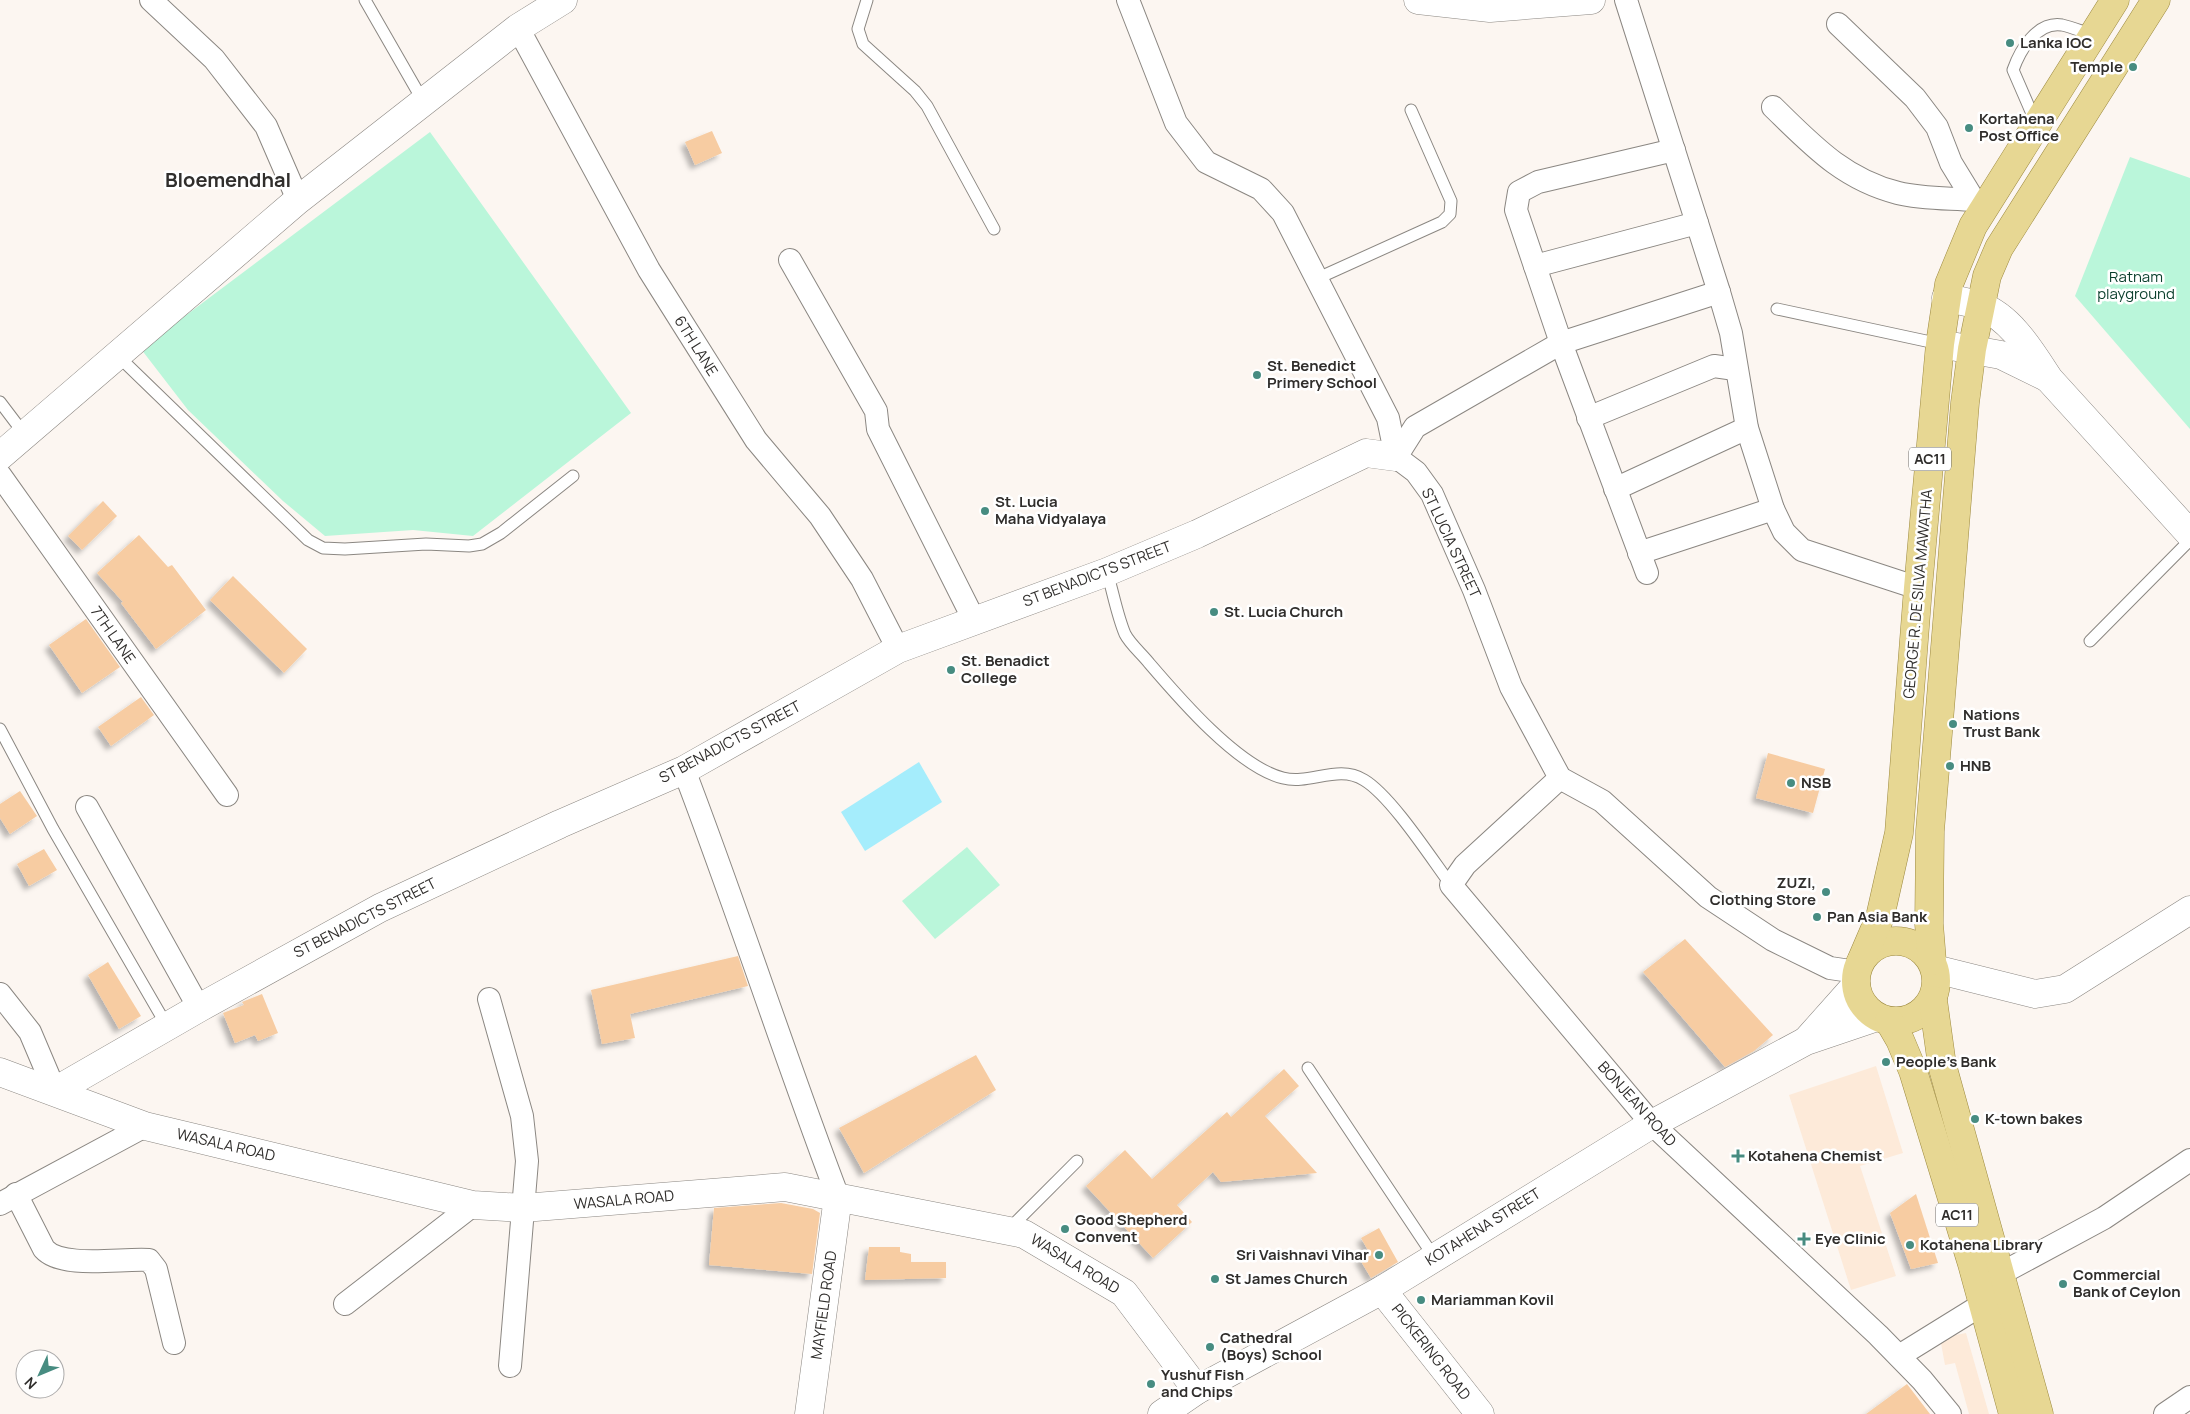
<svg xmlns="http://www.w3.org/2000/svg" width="2190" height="1414" font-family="Manrope,sans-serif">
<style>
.commercial{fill:#fdead9}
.green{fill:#baf6da}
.water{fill:#a5edfc}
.building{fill:#f7cca2;filter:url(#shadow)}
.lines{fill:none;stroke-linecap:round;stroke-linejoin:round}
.service-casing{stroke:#8b8782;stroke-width:13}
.minor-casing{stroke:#8b8782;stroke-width:24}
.tertiary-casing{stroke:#8b8782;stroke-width:29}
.secondary-casing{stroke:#8b8782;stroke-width:29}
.primary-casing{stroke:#9d8a40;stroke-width:29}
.service{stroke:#fff;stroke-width:11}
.minor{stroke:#fff;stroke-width:22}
.tertiary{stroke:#fff;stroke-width:28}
.secondary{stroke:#fff;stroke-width:28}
.primary{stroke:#e7d793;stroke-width:28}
.poi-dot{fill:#478c81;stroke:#fff;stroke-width:2}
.labels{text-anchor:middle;stroke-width:5;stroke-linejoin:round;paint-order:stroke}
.shield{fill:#fff;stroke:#6e6d6b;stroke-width:1}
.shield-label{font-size:14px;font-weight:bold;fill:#302e2c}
.poi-label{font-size:15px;font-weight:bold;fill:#302e2c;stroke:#fff;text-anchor:start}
.park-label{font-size:15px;fill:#0a3e2c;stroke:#fff}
.street-label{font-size:15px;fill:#302e2c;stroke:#fff}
.district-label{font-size:20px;font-weight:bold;fill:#302e2c;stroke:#fff}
</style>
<defs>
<filter id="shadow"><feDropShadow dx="-4.5" dy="4.5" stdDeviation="2.5" flood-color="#0004"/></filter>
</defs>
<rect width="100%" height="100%" fill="#fcf6f1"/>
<g class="commercial">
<path d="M1876 1066 1903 1153 1860 1166 1896 1276 1851 1290 1789 1095Z"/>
<path d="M1966 1333 1989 1414H1969L1955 1363 1945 1365 1940 1338Z"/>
</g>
<g class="green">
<path d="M430 132 631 413 473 536 413 530 325 536 283 501 188 410 141 349Z"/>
<path d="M2130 157 2190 178V429L2075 296Z"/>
<path d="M967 847 1000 885 935 939 902 901Z"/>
</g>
<path class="water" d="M919 762 942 802 865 851 841 812Z"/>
<g class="building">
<path d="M712 131 722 153 695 165 685 142Z"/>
<path d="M103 501 117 516 82 550 68 536Z"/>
<path d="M139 535 168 567 172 565 206 610 156 649 121 603 123 602 97 573Z"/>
<path d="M233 576 307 649 284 673 210 600Z"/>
<path d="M86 619 120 667 82 693 49 645Z"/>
<path d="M141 697 154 715 111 746 98 727Z"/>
<path d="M1768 753 1825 769 1813 813 1756 798Z"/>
<path d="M20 791 37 816 10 834 0 818V804Z"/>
<path d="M44 849 57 870 29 886 17 864Z"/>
<path d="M1685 939 1773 1035 1754 1051 1725 1067 1643 972Z"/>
<path d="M738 956 748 986 630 1014 635 1038 602 1044 591 990Z"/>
<path d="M108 962 141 1016 119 1029 88 975Z"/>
<path d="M262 994 278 1033 258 1041 255 1035 235 1043 223 1013 244 1005 242 1002Z"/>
<path d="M976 1055 996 1090 864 1173 839 1128Z"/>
<path d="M1284 1069 1299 1086 1265 1116 1317 1173 1221 1182 1213 1172 1177 1205 1192 1222 1153 1258 1086 1186 1125 1150 1152 1179 1227 1112 1231 1117Z"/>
<path d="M1916 1194 1938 1263 1911 1269 1890 1213Z"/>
<path d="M781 1203 813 1209 820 1213 812 1274 709 1265 714 1208Z"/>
<path d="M1379 1228 1398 1262 1371 1278 1359 1258 1369 1252 1361 1238Z"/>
<path d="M869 1247H900V1252L911 1254V1262H946V1278L865 1280Z"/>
<path d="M1907 1384 1930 1414H1866Z"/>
</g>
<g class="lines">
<g class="service-casing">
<g id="service">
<path d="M365 0 423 101"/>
<path d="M867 0 858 29 863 44 915 91 927 106 994 229"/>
<path d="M2036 123 2013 70C2020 50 2037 21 2062 25 2072 27 2083 32 2093 35"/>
<path d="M1316 279 1442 222 1450 214 1451 201 1411 110"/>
<path d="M1777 309 1940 344"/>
<path d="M117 355 308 540 323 548 345 549 426 544 469 546 482 544 501 533 573 476"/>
<path d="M0 402 25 435"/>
<path d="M1107 572C1113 592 1117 615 1125 634 1130 644 1142 654 1149 663 1179 698 1238 767 1283 778 1310 785 1338 764 1364 780 1391 796 1431 858 1451 885"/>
<path d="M2090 641 2190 540"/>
<path d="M0 729 53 829 167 1026"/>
<path d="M1308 1068 1434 1257"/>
<path d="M1009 1229 1077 1161"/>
</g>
</g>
<g class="minor-casing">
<g id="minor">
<path d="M151 0 214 59 266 126 298 200"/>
<path d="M1128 0 1176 123 1206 162 1261 189 1283 213 1388 418 1396 457 1416 472 1432 494 1474 590 1511 687 1560 778 1602 801 1708 897 1773 940 1830 968 1857 972"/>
<path d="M1626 0 1719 292 1731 333 1747 428 1773 509 1784 532 1802 550 1918 588"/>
<path d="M1838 24 1915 98 1937 127 1951 163 1981 212"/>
<path d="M518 28 649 270 756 440 820 516 862 579 898 649"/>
<path d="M1773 107C1812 145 1843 179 1898 193 1922 199 1949 198 1974 200"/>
<path d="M790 260 876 411 878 429 974 620"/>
<path d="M1535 266 1697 223"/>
<path d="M1588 418 1714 366 1735 369"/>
<path d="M1396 457 1415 427 1561 343 1719 292"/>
<path d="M0 475 227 795"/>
<path d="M1615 489 1747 428"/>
<path d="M1639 553 1773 509"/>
<path d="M1647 573 1561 343 1516 210 1519 192 1538 182 1674 150"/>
<path d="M684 770C738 911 784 1055 838 1197"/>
<path d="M1560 778 1465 865 1451 885 1652 1124 1878 1335 1922 1380 1950 1414"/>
<path d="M87 807 199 1008"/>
<path d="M0 994 30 1032 55 1091"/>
<path d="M489 999 522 1116 527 1161 510 1366"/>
<path d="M16 1194 44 1249C62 1269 121 1258 149 1260L156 1269 174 1343"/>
<path d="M0 1204 145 1126"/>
<path d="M2000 1274 2104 1218 2190 1160"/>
<path d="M345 1304 473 1205"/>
<path d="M1899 1356 1983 1304"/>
<path d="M2165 1414 2190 1397"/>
</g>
</g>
<g class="tertiary-casing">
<g id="tertiary">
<path d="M1935 969 2035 994 2065 989 2190 910"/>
<path d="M1807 1040 1856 985"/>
<path d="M0 1072 145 1126 473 1205 523 1208 785 1187 1024 1234 1124 1293 1197 1390"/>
<path d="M55 1091 199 1008 380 908 560 824 684 770 898 649 1107 572 1197 534 1366 453 1396 457"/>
<path d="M1382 1290 1480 1414"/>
<path d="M809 1414 838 1197"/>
<path d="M1162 1414 1197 1390 1382 1290 1652 1124 1806 1041 1877 1017"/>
</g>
</g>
<g class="secondary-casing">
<g id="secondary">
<path d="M1418 0 1490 8 1591 0"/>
<path d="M1946 298C1957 300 1969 302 1980 306 2011 317 2032 353 2049 379L2190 534"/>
<path d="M1940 344 2001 355 2048 378"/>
<path d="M0 456 298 200 518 28 563 0"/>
</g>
</g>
<g class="primary-casing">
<g id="primary">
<circle cx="1896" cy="981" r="40"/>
<path d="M1862 959 1880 917 1899 833 1918 588 1940 344 1949 284 1973 226 2115 0"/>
<path d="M1932 961 1929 924 1930 831 1965 403 1972 349 1987 276 1999 248 2156 0"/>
<path d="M1933 1000 1942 1065 2039 1414"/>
<path d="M1889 1021 1900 1040 1913 1071 1972 1264 2013 1414"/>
</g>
</g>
<use href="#service" class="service"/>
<use href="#minor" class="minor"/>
<use href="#tertiary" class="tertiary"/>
<use href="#secondary" class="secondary"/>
<use href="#primary" class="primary"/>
</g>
<g class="poi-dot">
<circle cx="2010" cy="43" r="5"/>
<circle cx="2133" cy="67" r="5"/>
<circle cx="1969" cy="128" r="5"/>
<circle cx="1257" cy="375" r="5"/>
<circle cx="985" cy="511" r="5"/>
<circle cx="1214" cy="612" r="5"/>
<circle cx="951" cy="670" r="5"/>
<circle cx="1953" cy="724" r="5"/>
<circle cx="1950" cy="766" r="5"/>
<circle cx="1791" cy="783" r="5"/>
<circle cx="1826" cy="892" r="5"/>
<circle cx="1817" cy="917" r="5"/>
<circle cx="1886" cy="1062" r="5"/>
<circle cx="1975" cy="1119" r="5"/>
<path d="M1735.5 1148.5h5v5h5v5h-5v5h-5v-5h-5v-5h5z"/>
<circle cx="1065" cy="1229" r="5"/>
<path d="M1801.5 1231.5h5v5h5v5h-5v5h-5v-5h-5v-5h5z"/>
<circle cx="1910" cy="1245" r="5"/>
<circle cx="1379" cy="1255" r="5"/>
<circle cx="1215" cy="1279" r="5"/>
<circle cx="2063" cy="1284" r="5"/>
<circle cx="1421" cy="1300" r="5"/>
<circle cx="1210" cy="1347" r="5"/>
<circle cx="1151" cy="1384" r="5"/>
</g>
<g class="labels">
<g class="shield">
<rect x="1909" y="447.5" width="42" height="23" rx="4"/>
<rect x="1936" y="1203.5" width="42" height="23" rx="4"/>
</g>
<g class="shield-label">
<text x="1930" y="464">AC11</text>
<text x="1957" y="1220">AC11</text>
</g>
<g class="poi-label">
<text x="2020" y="48">Lanka IOC</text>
<text x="2123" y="72" text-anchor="end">Temple</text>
<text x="1979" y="124">Kortahena<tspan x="1979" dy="17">Post Office</tspan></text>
<text x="1267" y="371">St. Benedict<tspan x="1267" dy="17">Primery School</tspan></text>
<text x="995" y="507">St. Lucia<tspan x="995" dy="17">Maha Vidyalaya</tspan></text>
<text x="1224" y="617">St. Lucia Church</text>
<text x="961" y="666">St. Benadict<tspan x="961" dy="17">College</tspan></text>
<text x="1963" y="720">Nations<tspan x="1963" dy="17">Trust Bank</tspan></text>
<text x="1960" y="771">HNB</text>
<text x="1801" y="788">NSB</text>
<text x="1816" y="888" text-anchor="end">ZUZI,<tspan x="1816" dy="17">Clothing Store</tspan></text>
<text x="1827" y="922">Pan Asia Bank</text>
<text x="1896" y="1067">People's Bank</text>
<text x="1985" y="1124">K-town bakes</text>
<text x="1748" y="1161">Kotahena Chemist</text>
<text x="1075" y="1225">Good Shepherd<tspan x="1075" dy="17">Convent</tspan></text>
<text x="1815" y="1244">Eye Clinic</text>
<text x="1920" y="1250">Kotahena Library</text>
<text x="1369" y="1260" text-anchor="end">Sri Vaishnavi Vihar</text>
<text x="2073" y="1280">Commercial<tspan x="2073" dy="17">Bank of Ceylon</tspan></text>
<text x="1225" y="1284">St James Church</text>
<text x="1431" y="1305">Mariamman Kovil</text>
<text x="1220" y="1343">Cathedral<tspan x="1220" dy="17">(Boys) School</tspan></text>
<text x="1161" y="1380">Yushuf Fish<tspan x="1161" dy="17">and Chips</tspan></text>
</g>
<g class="park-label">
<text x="2136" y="282">Ratnam<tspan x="2136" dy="17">playground</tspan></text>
</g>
<g class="street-label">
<text transform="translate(696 346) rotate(58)" y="5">6TH LANE</text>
<text transform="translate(1451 543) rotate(65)" y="5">ST LUCIA STREET</text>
<text transform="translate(1097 574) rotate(-21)" y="5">ST BENADICTS STREET</text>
<text transform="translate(1918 594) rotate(-85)" y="5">GEORGE R. DE SILVA MAWATHA</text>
<text transform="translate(113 635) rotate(55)" y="5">7TH LANE</text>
<text transform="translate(730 742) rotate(-28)" y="5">ST BENADICTS STREET</text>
<text transform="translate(365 918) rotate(-27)" y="5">ST BENADICTS STREET</text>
<text transform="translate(1637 1104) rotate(48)" y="5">BONJEAN ROAD</text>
<text transform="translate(226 1145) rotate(13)" y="5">WASALA ROAD</text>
<text transform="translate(624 1200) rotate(-5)" y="5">WASALA ROAD</text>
<text transform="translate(1483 1227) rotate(-32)" y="5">KOTAHENA STREET</text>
<text transform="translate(1075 1264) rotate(31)" y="5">WASALA ROAD</text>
<text transform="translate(824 1305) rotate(-82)" y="5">MAYFIELD ROAD</text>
<text transform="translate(1431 1352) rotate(52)" y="5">PICKERING ROAD</text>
</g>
<g class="district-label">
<text x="228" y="187">Bloemendhal</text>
</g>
</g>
<g transform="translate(40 1374) rotate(226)"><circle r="24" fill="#ffffff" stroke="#acabab"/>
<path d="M0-4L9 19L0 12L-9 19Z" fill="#478c81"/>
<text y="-8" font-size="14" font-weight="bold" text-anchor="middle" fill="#302e2c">N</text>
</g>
</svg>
